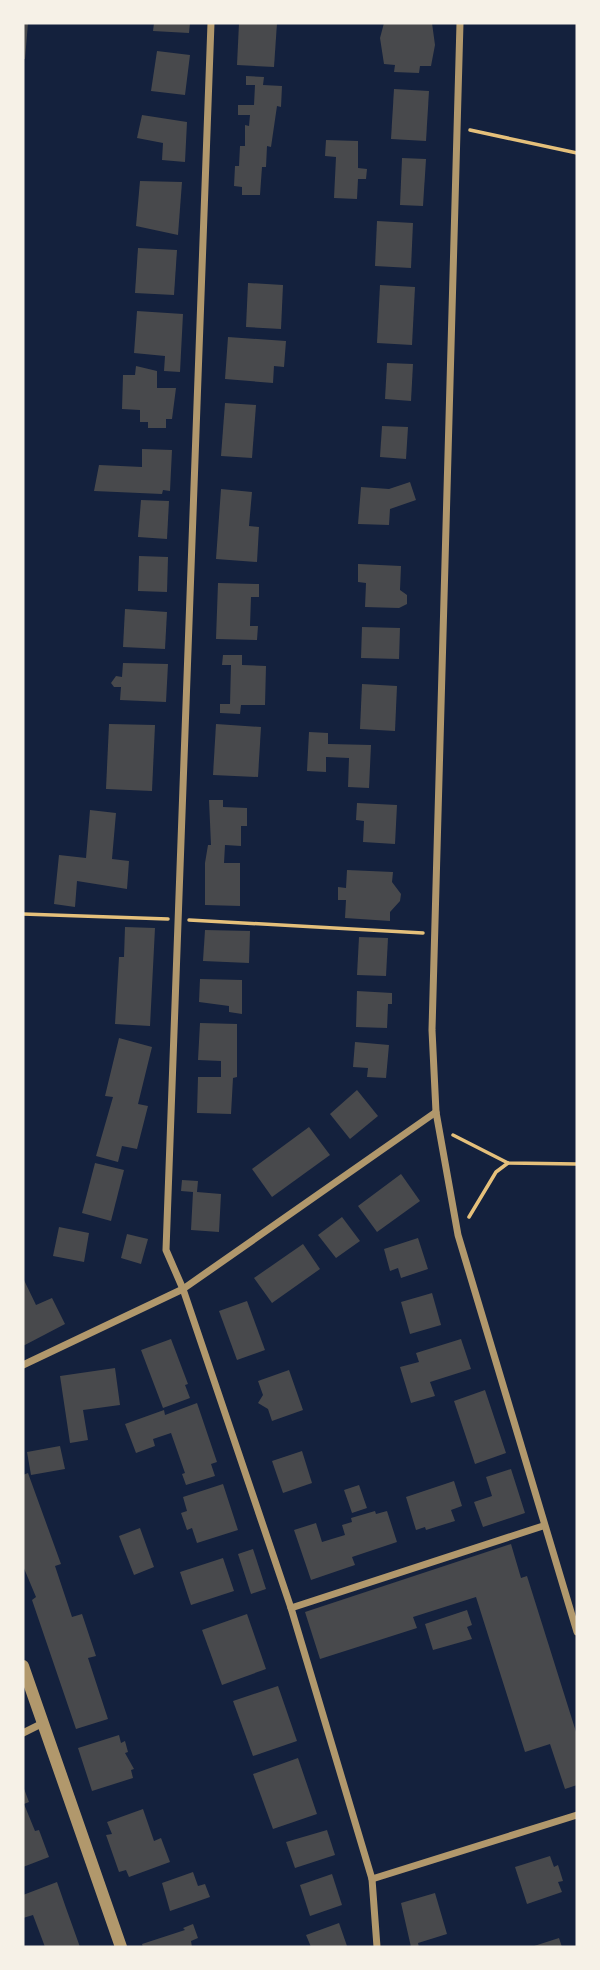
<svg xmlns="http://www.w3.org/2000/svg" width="600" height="1970" font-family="Quicksand,sans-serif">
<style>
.building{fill:#48494c}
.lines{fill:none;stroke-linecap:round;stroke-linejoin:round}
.path{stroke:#e5c07b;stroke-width:3.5}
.minor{stroke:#b1986c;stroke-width:7}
.tertiary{stroke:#b1986c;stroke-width:12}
</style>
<rect width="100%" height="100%" fill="#14213d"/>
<g class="building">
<path d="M23 23H28L25 59H23Z"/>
<path d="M154 23H190L189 33 153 31Z"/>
<path d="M239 23H277L274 67 237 65Z"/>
<path d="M384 23H432L435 45 431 66H420L419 73 394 72 395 65 384 64 380 38Z"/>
<path d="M157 51 190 55 185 95 151 91Z"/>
<path d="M246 76 264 77 263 85 282 86 281 107 277 106 271 147 267 146 266 167H262L260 195H242V187L234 186 235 166H239L240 146H245V125L249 126 250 115H238V105H254L255 85H246Z"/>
<path d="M394 89 429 91 426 141 391 139Z"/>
<path d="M142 115 187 122 185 162 162 160 163 143 137 138Z"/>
<path d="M326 140 358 141V168L367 169 366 179H358L357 199 334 198 336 157 325 156Z"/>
<path d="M402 158 426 159 423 206 400 205Z"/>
<path d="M140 181 182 182 178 235 136 226Z"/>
<path d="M377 221 413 223 411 268 375 266Z"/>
<path d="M138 248 177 250 174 295 135 293Z"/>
<path d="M248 283 283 285 281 329 246 327Z"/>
<path d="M380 285 415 287 412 345 377 343Z"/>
<path d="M137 311 183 314 180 372 164 371 165 356 134 353Z"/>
<path d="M228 337 286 341 284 367 274 366 273 383 225 379Z"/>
<path d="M387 363 413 364 411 401 385 399Z"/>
<path d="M136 366 157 371V388H176L172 419H166V428H148V422H140V410L122 409 123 375H135Z"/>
<path d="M225 403 256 405 252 458 221 456Z"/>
<path d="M382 426 408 427 406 459 380 457Z"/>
<path d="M142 449 172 450 170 491 163 490 162 494 94 491 99 465 142 467Z"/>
<path d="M410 482 416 500 390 509 389 525 358 524 361 487 389 489Z"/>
<path d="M221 489 252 492 249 526 259 527 257 562 216 559Z"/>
<path d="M141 500 169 501 167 539 138 537Z"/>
<path d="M139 556 168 557 167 592 138 591Z"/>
<path d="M358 564 401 566 400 590 407 595V604L399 608 365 607 366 583 358 582Z"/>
<path d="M218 583 259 584V597H251L250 626H258L257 640 216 639Z"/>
<path d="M125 609 167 612 165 649 123 647Z"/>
<path d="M362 627 400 628 399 659 361 658Z"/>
<path d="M223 655H242V665L266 666 265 705H241L240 714 220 713V704H230L231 665H222Z"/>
<path d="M123 663 168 664 166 702 120 700 121 687H114L111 683 116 676 122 677Z"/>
<path d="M362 684 397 686 395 731 360 729Z"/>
<path d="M109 724 155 725 152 791 106 789Z"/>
<path d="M216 724 261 727 258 777 213 775Z"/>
<path d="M309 732 328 733V744L371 745 369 788 348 787 349 758 326 757V772L307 771Z"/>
<path d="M209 800H223V807L247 808V826H241V846L225 845 224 863H240V906L205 905V863L208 845H211Z"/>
<path d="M357 803 397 805 395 844 363 842 364 821 356 820Z"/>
<path d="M90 810 116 813 112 859 129 861 127 889 77 881 75 907 54 904 59 855 86 858Z"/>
<path d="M347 870 393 872 392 882 401 894 400 901 390 912V921L345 918 346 900H338V887L346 888Z"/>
<path d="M125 927 155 928 150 1026 115 1024 119 957H124Z"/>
<path d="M205 930 250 931 249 963 203 961Z"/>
<path d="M359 937 388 938 386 976 357 975Z"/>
<path d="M200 979 242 980V1014L229 1012V1006L199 1002Z"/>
<path d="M357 991 392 993V1004H388L387 1028 356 1027Z"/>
<path d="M200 1023 237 1024V1077L233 1078 231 1114 197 1113 198 1077H221V1061L198 1060Z"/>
<path d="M119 1038 152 1047 138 1104 148 1106 137 1149 122 1146 118 1162 96 1156 113 1097 105 1096Z"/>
<path d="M355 1042 389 1045 386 1078 367 1077 368 1068 353 1067Z"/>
<path d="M357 1090 378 1116 350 1139 330 1114Z"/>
<path d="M309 1127 330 1155 272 1197 252 1169Z"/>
<path d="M95 1163 124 1170 111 1221 82 1213Z"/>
<path d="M401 1174 420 1201 377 1232 358 1206Z"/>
<path d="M182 1180 198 1181 197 1192 221 1194 219 1232 191 1230 193 1192 181 1191Z"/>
<path d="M342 1217 360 1241 336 1258 318 1235Z"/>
<path d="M59 1227 89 1233 84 1262 53 1256Z"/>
<path d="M127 1234 148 1239 141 1264 121 1258Z"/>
<path d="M418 1238 428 1269 401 1278 398 1268 390 1271 384 1249Z"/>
<path d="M303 1244 320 1269 272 1303 254 1278Z"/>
<path d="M23 1278 36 1305 52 1298 65 1324 23 1346Z"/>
<path d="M432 1293 441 1325 410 1334 401 1302Z"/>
<path d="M247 1301 265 1350 237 1360 219 1311Z"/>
<path d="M171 1339 188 1384 185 1385 190 1398 163 1408 141 1350Z"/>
<path d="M461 1339 471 1369 430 1382 435 1396 411 1403 400 1367 419 1362 416 1353Z"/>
<path d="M115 1368 120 1405 83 1410 88 1440 70 1443 60 1376Z"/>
<path d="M289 1370 303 1410 272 1421 268 1409 258 1403 263 1395 258 1381Z"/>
<path d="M485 1390 506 1453 475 1464 454 1401Z"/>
<path d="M197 1403 217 1462 211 1464 215 1476 186 1485 182 1474 185 1473 171 1433 153 1439 155 1446 136 1453 125 1424 164 1410 165 1415Z"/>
<path d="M60 1446 65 1469 31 1475 27 1452Z"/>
<path d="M302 1451 312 1483 283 1493 272 1461Z"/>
<path d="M511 1469 525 1513 483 1527 474 1502 492 1496 486 1477Z"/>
<path d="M28 1473 61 1564 55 1566 72 1617 82 1614 96 1656 88 1658 108 1719 76 1729 32 1600 36 1597 23 1566V1475Z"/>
<path d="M454 1481 462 1506 451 1510 455 1521 426 1530 425 1527 416 1530 406 1497Z"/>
<path d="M223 1484 238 1530 197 1543 192 1528 187 1530 181 1513 187 1511 183 1497Z"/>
<path d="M359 1485 367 1508 352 1513 344 1490Z"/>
<path d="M375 1511 376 1514 387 1511 397 1542 352 1557 355 1565 311 1580 294 1530 316 1523 322 1542 345 1535 342 1525 352 1522 351 1518Z"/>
<path d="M140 1528 154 1567 134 1575 119 1536Z"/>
<path d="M511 1544 521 1578 527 1576 577 1735V1785L565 1789 550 1744 525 1752 476 1597 413 1617 417 1628 320 1659 305 1612Z"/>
<path d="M253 1549 266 1589 251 1594 238 1554Z"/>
<path d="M223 1558 234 1591 191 1605 180 1572Z"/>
<path d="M467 1610 472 1625 467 1627 472 1639 433 1650 425 1624Z"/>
<path d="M247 1614 266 1669 222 1685 202 1630Z"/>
<path d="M278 1686 297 1741 253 1756 233 1701Z"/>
<path d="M119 1735 121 1743 125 1741 128 1752 125 1753 134 1769 131 1770 133 1778 92 1791 78 1748Z"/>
<path d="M298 1758 317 1814 273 1829 253 1774Z"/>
<path d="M23 1786 29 1802 24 1804 35 1831 39 1830 49 1857 23 1867Z"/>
<path d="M143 1809 154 1841 161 1838 170 1862 129 1877 126 1870 119 1872 106 1835 112 1834 107 1822Z"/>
<path d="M327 1830 335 1855 295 1868 286 1842Z"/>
<path d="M550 1856 554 1867 558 1865 563 1881 558 1882 562 1892 527 1904 515 1867Z"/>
<path d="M193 1872 198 1886 205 1884 210 1897 170 1911 162 1883Z"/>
<path d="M332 1874 342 1905 310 1916 300 1885Z"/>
<path d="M57 1882 66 1908 80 1947H45L33 1915 23 1918V1895Z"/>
<path d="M435 1893 447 1934 418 1943 419 1947H411L401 1903Z"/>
<path d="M339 1923 347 1946 311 1947 306 1935Z"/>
<path d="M193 1924 198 1938 191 1941 192 1947H143L142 1944 185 1930 183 1928Z"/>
<path d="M559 1938 562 1947H531Z"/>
</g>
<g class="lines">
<g class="path">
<path d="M470 130 577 153"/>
<path d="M23 914 168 919"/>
<path d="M189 920 423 933"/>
<path d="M453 1135 508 1163 577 1164"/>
<path d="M469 1217 496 1172 508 1163"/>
</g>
<g class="minor">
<path d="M211 23 166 1250 183 1289 291 1608 372 1879 377 1947"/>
<path d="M460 23 432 1030 436 1112 458 1235 577 1632"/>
<path d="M23 1365 183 1289 436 1112"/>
<path d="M291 1608 543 1526"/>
<path d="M23 1733 43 1723"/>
<path d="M372 1879 577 1815"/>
</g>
<path class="tertiary" d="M23 1666 121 1947"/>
</g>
<rect width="600" height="1970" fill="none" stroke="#f6f1e7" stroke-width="49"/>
</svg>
